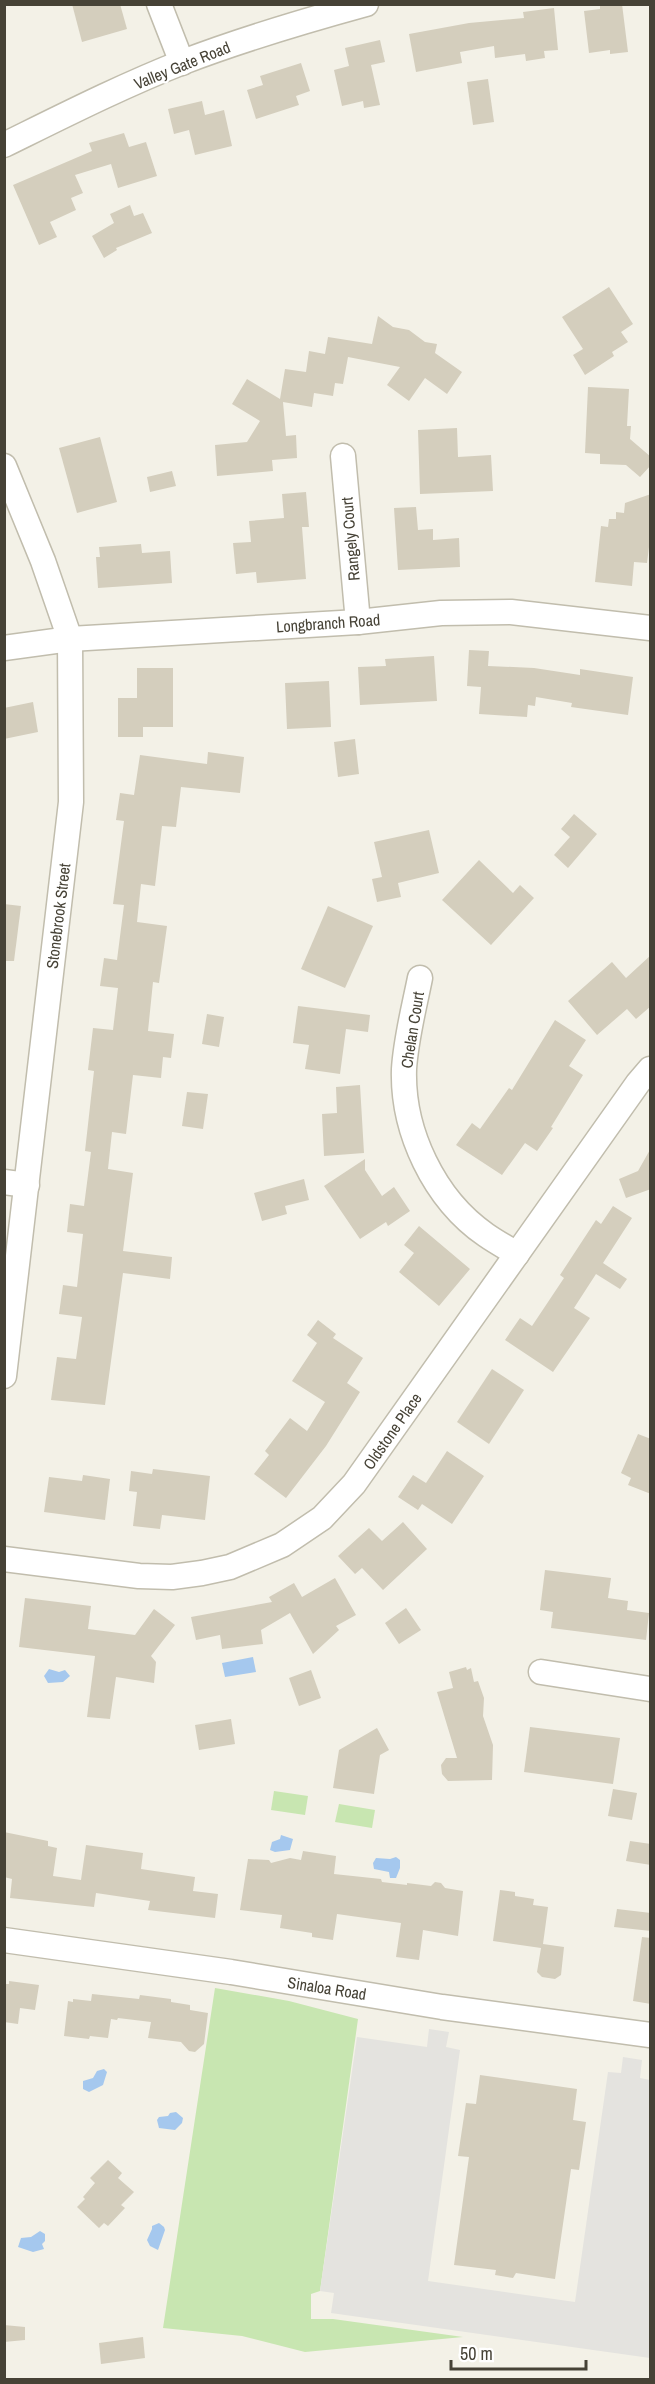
<svg xmlns="http://www.w3.org/2000/svg" width="655" height="2384" font-family="'Archivo Narrow',sans-serif">
<style>
.green{fill:#c8e6b1}
.parking{fill:#e4e3df}
.water{fill:#a5c8ee}
.building{fill:#d4cebd}
.lines{fill:none;stroke-linecap:round;stroke-linejoin:round}
.minor-casing{stroke:#c1bdad;stroke-width:27}
.minor{stroke:#fff;stroke-width:24}
.labels{text-anchor:middle;stroke-width:4.5;stroke-linejoin:round;paint-order:stroke}
.street-label{font-size:16px;fill:#464236;stroke:#fff}
</style>
<rect width="100%" height="100%" fill="#f3f1e7"/>
<g class="green">
<path d="M274 1791 308 1796 305 1815 271 1810Z"/>
<path d="M339 1804 375 1810 372 1828 335 1822Z"/>
<path d="M215 1988 289 2001 358 2019 320 2291 311 2294V2319H333L463 2337 305 2352 242 2336 163 2328Z"/>
</g>
<path class="parking" d="M429 2029 449 2032 446 2047 460 2050 428 2281 575 2302 608 2072 621 2073 623 2057 642 2060 640 2078 650 2080V2358L331 2313 334 2293 320 2291 357 2037 427 2047Z"/>
<g class="water">
<path d="M253 1657 256 1672 225 1677 222 1663Z"/>
<path d="M49 1669 59 1672 65 1670 70 1676 63 1682 48 1683 44 1676Z"/>
<path d="M281 1835 293 1839 290 1850 275 1852 270 1850 272 1842 280 1839Z"/>
<path d="M396 1857 400 1860V1868L396 1878H390L389 1872 374 1869 373 1863 376 1858 390 1859Z"/>
<path d="M104 2069 107 2072 103 2085 89 2092 83 2089V2081L93 2078 97 2071Z"/>
<path d="M176 2112 183 2118 182 2123 175 2130 159 2128 157 2120 159 2117 168 2116 170 2113Z"/>
<path d="M159 2223 164 2227 165 2230 158 2250 150 2246 147 2240 152 2229V2226Z"/>
<path d="M40 2231 45 2234V2241L42 2244 44 2249 33 2252 18 2247 21 2238 31 2237Z"/>
</g>
<g class="building">
<path d="M72 4H120L127 29 82 42Z"/>
<path d="M600 4H622L628 52 610 54V50L589 53 584 11 600 9Z"/>
<path d="M554 8 558 50 544 51 545 58 526 61 525 54 495 58 494 46 460 52 462 63 416 72 409 34 469 23 524 18 523 12Z"/>
<path d="M380 40 385 62 371 65 380 105 364 108 363 101 342 106 334 70 349 66 345 48Z"/>
<path d="M301 63 310 91 296 96 299 105 256 119 247 90 263 85 260 76Z"/>
<path d="M488 79 494 122 473 125 467 82Z"/>
<path d="M202 101 205 115 224 110 232 146 195 155 189 130 174 134 168 109Z"/>
<path d="M124 133 129 147 146 142 157 176 118 188 111 164 75 175 83 193 71 198 76 210 50 222 57 237 39 245 13 185 92 151 89 143Z"/>
<path d="M130 205 134 216 143 213 152 233 116 248 117 250 104 258 92 236 114 223 110 214Z"/>
<path d="M609 287 633 324 621 332 628 342 612 352 614 356 585 375 573 355 583 349 562 317Z"/>
<path d="M378 316 393 327 409 330 425 342 437 344 435 353 462 372 447 394 425 378 409 401 387 385 400 367 348 357 343 384 335 383 333 396 314 393 312 407 283 402 286 436 296 435 297 458 272 460 273 471 217 476 215 445 247 442 260 421 232 404 247 379 280 399 285 369 306 372 309 351 325 354 328 337 372 344Z"/>
<path d="M588 387 629 389 627 426H631L630 439 651 457V465L640 477 626 465 600 464V454L585 453Z"/>
<path d="M457 428 458 457 491 455 493 491 420 494 418 430Z"/>
<path d="M100 437 117 502 77 513 59 448Z"/>
<path d="M172 471 176 486 150 492 147 477Z"/>
<path d="M306 492 309 527H302L306 579 257 583 256 572 236 574 233 543 251 542 249 521 284 518 282 494Z"/>
<path d="M651 494V531L647 563 634 562 632 586 595 582 601 526 608 527 609 519H616V512L624 513 625 503Z"/>
<path d="M416 507 418 530 433 529V540L459 538 460 567 398 570 394 508Z"/>
<path d="M141 544 142 553 170 551 172 583 98 588 96 557H100L99 547Z"/>
<path d="M469 650 489 651 488 666 534 668 580 675V669L633 677 628 715 571 707 572 703 536 697 535 706 528 705 527 717 479 714 481 687 467 686Z"/>
<path d="M434 656 437 701 360 705 358 667 386 666 385 659Z"/>
<path d="M137 668H173V727H143V737H118V698H137Z"/>
<path d="M329 681 331 727 287 729 285 683Z"/>
<path d="M33 702 38 732 4 739V708Z"/>
<path d="M355 739 359 774 338 777 334 742Z"/>
<path d="M208 752 244 757 240 793 181 787 176 827 162 826 155 886 141 884 137 922 167 926 159 983 153 982 148 1031 174 1034 171 1058 163 1057 161 1078 133 1075 126 1134 112 1132 108 1169 133 1173 123 1251 172 1257 170 1279 123 1273 105 1405 51 1400 57 1357 76 1359 82 1317 59 1314 63 1285 77 1287 83 1234 67 1232 70 1204 84 1206 91 1152 85 1151 94 1071 88 1070 93 1028 113 1030 118 988 100 986 104 958 117 960 124 905 113 904 124 821 116 820 120 793 134 795 140 755 207 764Z"/>
<path d="M574 814 597 834 568 868 554 855 570 837 561 829Z"/>
<path d="M429 830 439 873 398 883 401 897 377 902 372 879 382 877 374 842Z"/>
<path d="M479 860 513 893 520 885 534 898 491 945 442 900Z"/>
<path d="M4 904 21 906 14 961H4Z"/>
<path d="M328 906 373 926 345 988 301 969Z"/>
<path d="M651 955V1006L636 1019 627 1009 597 1035 568 1001 612 962 626 978Z"/>
<path d="M298 1006 370 1015 368 1032 346 1029 340 1074 305 1069 309 1045 293 1043Z"/>
<path d="M207 1014 224 1017 219 1047 202 1044Z"/>
<path d="M555 1020 586 1040 569 1066 583 1075 551 1127 553 1128 537 1151 525 1143 502 1175 456 1145 472 1123 480 1129 509 1088 512 1090Z"/>
<path d="M360 1085 364 1153 324 1156 322 1114 337 1113 336 1087Z"/>
<path d="M187 1092 208 1094 203 1129 182 1126Z"/>
<path d="M651 1148V1189L626 1198 619 1179 638 1171Z"/>
<path d="M365 1159V1170L382 1196 394 1187 410 1211 388 1226 386 1222 360 1239 324 1186Z"/>
<path d="M304 1179 309 1200 285 1206 287 1214 262 1221 254 1193Z"/>
<path d="M613 1206 632 1218 603 1263 627 1279 620 1289 596 1274 574 1308 590 1318 553 1372 505 1340 520 1318 532 1326 564 1278 560 1275 596 1220 601 1224Z"/>
<path d="M419 1226 470 1269 439 1306 399 1272 414 1253 404 1245Z"/>
<path d="M318 1320 336 1334 333 1338 363 1358 347 1383 360 1392 326 1446 286 1498 254 1474 269 1455 265 1451 290 1418 307 1431 325 1402 292 1381 317 1343 307 1335Z"/>
<path d="M492 1369 524 1390 489 1444 457 1422Z"/>
<path d="M638 1434 651 1439V1494L628 1485 631 1478 621 1473Z"/>
<path d="M447 1451 484 1476 452 1524 422 1504 418 1510 398 1497 413 1475 426 1483Z"/>
<path d="M153 1469 210 1476 205 1520 162 1515 160 1529 133 1526 137 1492 129 1491 131 1471 152 1474Z"/>
<path d="M83 1475 110 1479 105 1520 44 1512 49 1477 82 1481Z"/>
<path d="M403 1522 427 1549 383 1590 362 1568 355 1574 338 1556 369 1528 382 1541Z"/>
<path d="M545 1570 611 1578 608 1598 628 1601 627 1610 649 1613 646 1640 551 1628 553 1612 540 1610Z"/>
<path d="M335 1578 356 1615 336 1626 339 1630 313 1654 290 1613 261 1630 263 1644 222 1649 220 1635 196 1640 191 1617 272 1602 269 1597 294 1583 302 1597Z"/>
<path d="M25 1598 91 1606 88 1629 135 1635 154 1609 175 1625 151 1656 156 1662 154 1683 116 1677 110 1719 87 1717 95 1656 19 1647Z"/>
<path d="M406 1608 421 1630 399 1644 385 1623Z"/>
<path d="M466 1667 467 1670 471 1668 474 1682 478 1681 484 1698 483 1716 493 1745 492 1780 448 1781 442 1774 441 1765 446 1758H457L437 1692 453 1688 449 1672Z"/>
<path d="M311 1670 321 1698 299 1706 289 1678Z"/>
<path d="M231 1719 235 1744 199 1750 195 1725Z"/>
<path d="M530 1727 620 1738 613 1784 524 1772Z"/>
<path d="M377 1728 389 1750 380 1755 374 1794 333 1788 339 1750Z"/>
<path d="M613 1789 637 1793 632 1820 608 1816Z"/>
<path d="M4 1832 48 1841V1846L57 1848 53 1876 81 1880 86 1845 143 1853 141 1869 195 1877 193 1891 218 1894 215 1918 148 1910 150 1901 96 1893 94 1907 10 1898 12 1879 4 1877Z"/>
<path d="M630 1841 651 1844V1865L626 1861Z"/>
<path d="M303 1851 336 1856 334 1874 381 1879 382 1882 407 1885V1883L431 1886 435 1882 441 1883 445 1888 463 1891 458 1936 423 1930 419 1960 396 1957 401 1923 337 1914 333 1940 312 1937V1933L280 1928 282 1915 240 1910 248 1859 269 1860 271 1863 290 1858 301 1860Z"/>
<path d="M500 1890 515 1892V1896L534 1899 533 1905 548 1907 543 1944 564 1947 561 1975 555 1979 542 1977 537 1972 541 1948 493 1941Z"/>
<path d="M617 1909 651 1913V1931L614 1927Z"/>
<path d="M642 1937 651 1938V2004L633 2001Z"/>
<path d="M9 1981 39 1985 35 2010 20 2008 18 2024 4 2022V1984H9Z"/>
<path d="M92 1994 139 1999 140 1995 171 1999V2002L190 2005V2010L208 2013 204 2044 195 2052 189 2051 181 2042 148 2038 151 2022 118 2018 117 2020 111 2019 108 2038 90 2036 89 2039 64 2036 68 2001 73 2002V1999L91 2001Z"/>
<path d="M480 2075 577 2089 573 2120 586 2122 579 2170 571 2169 555 2279 516 2273 513 2278 495 2275 496 2270 454 2265 469 2157 458 2156 466 2103 476 2104Z"/>
<path d="M108 2160 122 2173 118 2178 134 2192 121 2205 125 2208 108 2226 104 2223 99 2228 77 2207 85 2199 83 2197 95 2183 90 2178Z"/>
<path d="M4 2325 25 2327V2340L4 2342Z"/>
<path d="M143 2337 145 2358 101 2364 99 2343Z"/>
</g>
<g class="lines">
<g class="minor-casing">
<g id="minor">
<path d="M159 4 182 63"/>
<path d="M4 145C63 116 122 86 183 62 243 39 304 21 366 4"/>
<path d="M343 456 358 622"/>
<path d="M4 466 43 561 70 639 71 802 4 1376"/>
<path d="M4 648 70 639 358 622 441 613 511 612 650 628"/>
<path d="M420 978C414 1008 406 1038 404 1069 402 1131 434 1199 486 1235 496 1242 507 1248 517 1254"/>
<path d="M4 1182 27 1185"/>
<path d="M4 1559 139 1576 172 1577 202 1573 230 1567 282 1545 322 1518 354 1484 638 1083 650 1069"/>
<path d="M541 1672 650 1689"/>
<path d="M4 1940 231 1972 442 2007 650 2035"/>
</g>
</g>
<use href="#minor" class="minor"/>
</g>
<g class="labels">
<g class="street-label">
<text transform="translate(182 65) rotate(-22)" y="6">Valley Gate Road</text>
<text transform="translate(350 539) rotate(-95)" y="6">Rangely Court</text>
<text transform="translate(328 623) rotate(-4)" y="6">Longbranch Road</text>
<text transform="translate(58 916) rotate(-83)" y="6">Stonebrook Street</text>
<text transform="translate(412 1030) rotate(-81)" y="6">Chelan Court</text>
<text transform="translate(392 1431) rotate(-55)" y="6">Oldstone Place</text>
<text transform="translate(327 1988) rotate(9)" y="6">Sinaloa Road</text>
</g>
</g>
<rect width="655" height="2384" fill="none" stroke="#464236" stroke-width="12"/>
<path d="M451 2360v9h135v-9" fill="none" stroke="#464236" stroke-width="3"/>
<text x="460" y="2360" font-size="18" fill="#464236" stroke="#ffffff" stroke-width="4.5" paint-order="stroke">50 m</text>
</svg>
